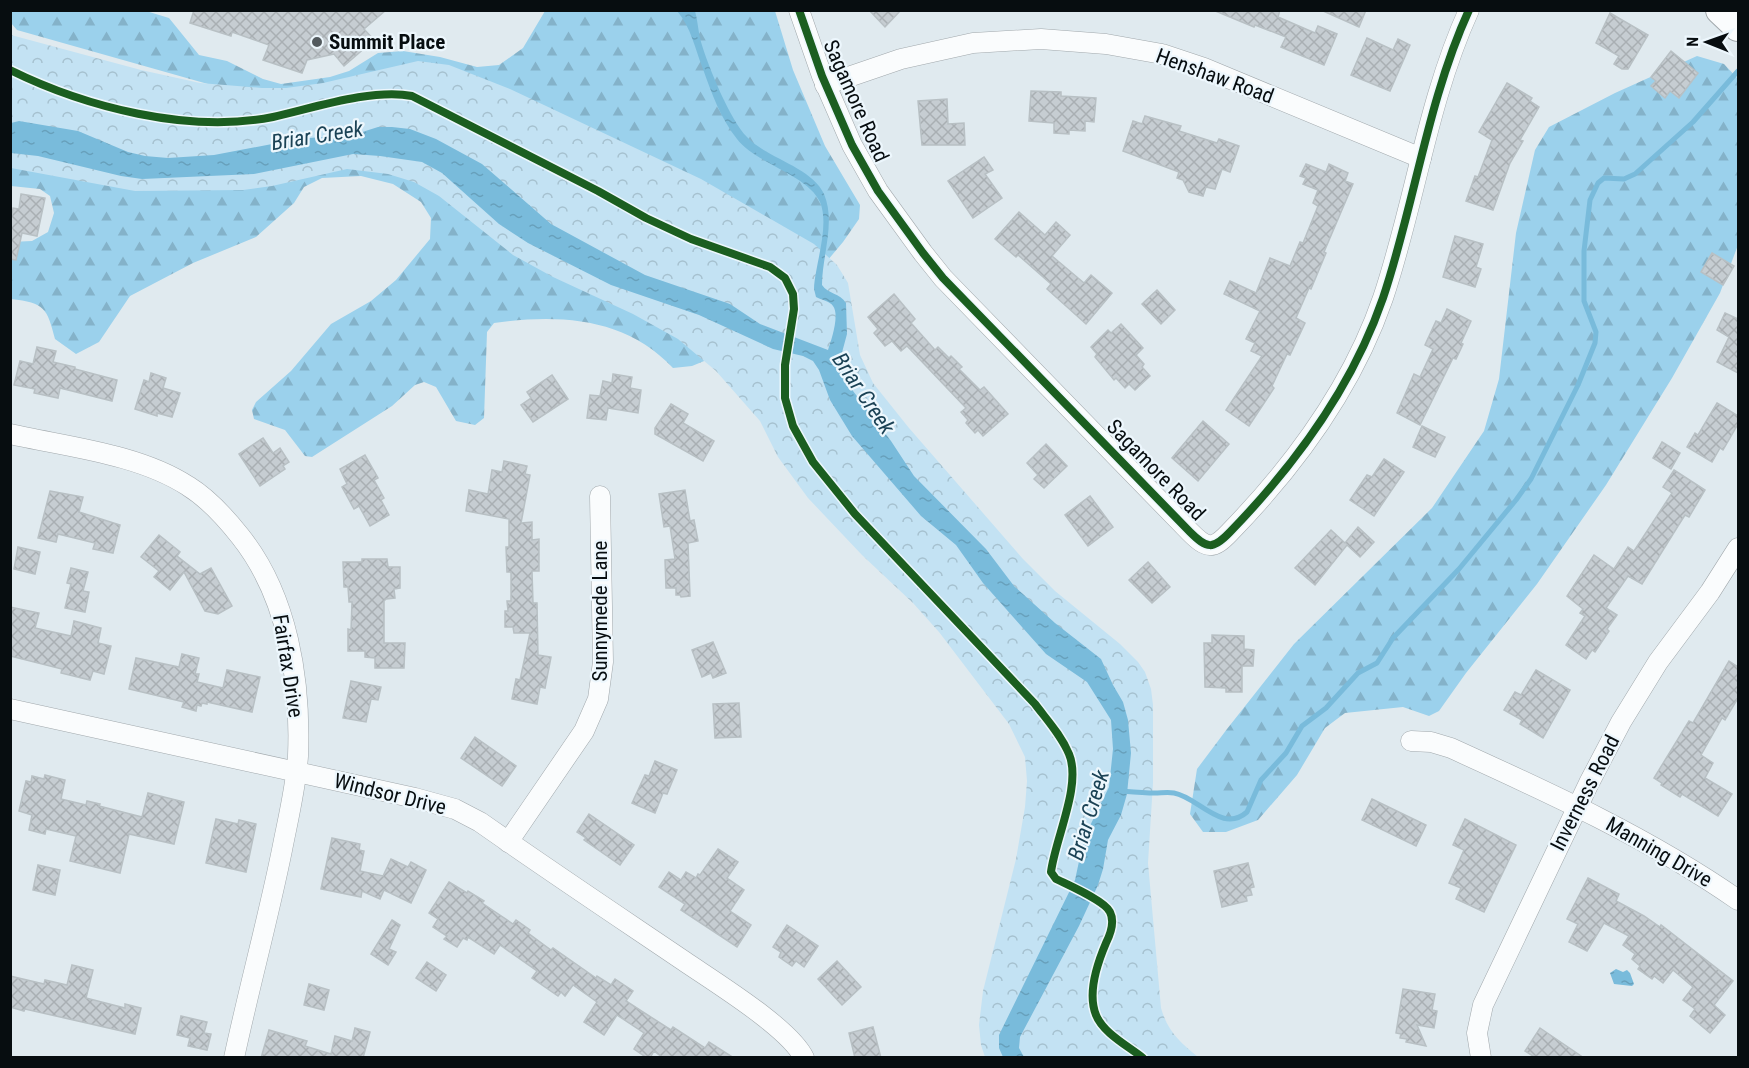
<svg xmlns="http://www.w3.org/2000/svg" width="1749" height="1068" font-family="'Roboto Condensed',sans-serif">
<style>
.forest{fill:url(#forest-firs)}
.park{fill:url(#park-crowns)}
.water{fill:url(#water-ripples)}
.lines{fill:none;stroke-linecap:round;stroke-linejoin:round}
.stream{stroke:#79bbdb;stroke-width:5}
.building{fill:url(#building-cross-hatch);stroke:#b8c0c4;stroke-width:1.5}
.street-casing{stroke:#a1a8ac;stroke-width:21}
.secondary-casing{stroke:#a1a8ac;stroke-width:30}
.street{stroke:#fafcfd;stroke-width:20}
.secondary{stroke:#fafcfd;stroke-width:28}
.cycleway-casing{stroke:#edf7fd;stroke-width:11}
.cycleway{stroke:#1b5e20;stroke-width:8}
.poi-dot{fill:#535a5e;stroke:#edf7fd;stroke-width:2}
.labels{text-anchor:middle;stroke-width:4.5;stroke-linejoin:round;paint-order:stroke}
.poi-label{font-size:21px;font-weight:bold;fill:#070d10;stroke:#edf7fd;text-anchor:start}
.street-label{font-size:21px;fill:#070d10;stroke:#edf7fd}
.water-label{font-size:22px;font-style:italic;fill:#1b4255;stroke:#edf7fd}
</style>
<defs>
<pattern id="forest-firs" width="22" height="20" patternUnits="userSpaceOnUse" patternTransform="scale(1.5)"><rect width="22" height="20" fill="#9bd1ec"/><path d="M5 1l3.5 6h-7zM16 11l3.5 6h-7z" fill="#84b2c9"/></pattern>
<pattern id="park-crowns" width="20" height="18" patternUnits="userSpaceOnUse" patternTransform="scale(1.5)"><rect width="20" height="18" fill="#c3e2f3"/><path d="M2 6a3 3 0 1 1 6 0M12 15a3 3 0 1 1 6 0" fill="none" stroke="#a6c1cf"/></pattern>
<pattern id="water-ripples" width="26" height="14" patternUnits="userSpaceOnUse" patternTransform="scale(1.5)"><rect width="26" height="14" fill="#79bbdb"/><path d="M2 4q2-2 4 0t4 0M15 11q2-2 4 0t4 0" fill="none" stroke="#67a0bb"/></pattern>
<pattern id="building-cross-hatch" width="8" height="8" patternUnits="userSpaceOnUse" patternTransform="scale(1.5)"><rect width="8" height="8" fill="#c6cdd2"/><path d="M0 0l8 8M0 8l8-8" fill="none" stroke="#a9afb3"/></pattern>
</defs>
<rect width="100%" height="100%" fill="#e0eaef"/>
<g class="forest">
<path d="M12 10 146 11 169 18 199 55 227 61 263 79 281 84 330 77 349 71 378 53 403 51 440 57 477 67 499 65 523 48 545 11H775L793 70 825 146 860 205 859 219 843 242 812 279 748 343 692 366 673 368C625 317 559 314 494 323L487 332 484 418 475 425 456 421 436 387 424 382 415 385 392 406 312 457 305 456 285 430 254 419 252 410 256 402 291 371 331 324 371 301 396 280 430 239 431 218 421 202 393 184 361 176 322 178 304 187 294 203 256 237 193 263 130 296 99 342 76 354 55 339C47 308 45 303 11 299L10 242 32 241 48 232 54 213 50 196 40 189 11 186V104L222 88 17 30 11 23Z"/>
<path d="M1697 56 1724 64 1738 79V245L1720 293 1672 378 1606 485 1537 584 1466 673 1439 711 1429 716 1403 707 1345 713 1325 728 1297 775 1258 820 1226 832H1203L1190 814 1197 769 1227 729 1294 644 1432 508 1484 431 1499 379 1516 233 1535 150 1549 127 1615 93Z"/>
</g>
<path class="park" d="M11 35 141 70 200 83 262 88H286L323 83 418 61 449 65 510 89 701 179 814 244 837 265 848 283 860 355 873 383 909 428 1023 559 1055 591 1120 644 1138 662 1145 672 1151 689 1153 705V783L1148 863 1161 1008C1168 1032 1179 1041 1198 1057H985L981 1045 979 1025 983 991 1016 859 1025 807 1027 781 1025 757 1009 724 939 632 913 603 862 555 808 498 778 457 760 421 716 371 678 339 633 314 553 277 513 255 439 196 414 182 388 174 347 169 272 186 243 190 135 191 11 168Z"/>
<g class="water">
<path d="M677 11H695C698 21 698 32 701 42 708 66 730 120 747 137 766 158 812 167 824 194 836 222 822 256 822 285 828 294 840 293 846 303L847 334 840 360 850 387 891 441 914 476 986 549 1014 586 1055 623 1101 659 1113 685 1123 702 1128 720 1131 753 1127 794 1121 815 1108 840 1103 869 1098 885 1079 926 1020 1037 1019 1048 1024 1057H1003L999 1048V1035L1075 880 1084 838 1109 787 1113 749 1111 720 1087 682 1046 654 983 583 956 545 921 516 852 436 830 400 819 370 813 361 803 356 773 349 699 315 611 285 528 243 499 224 442 173 422 162 380 156 353 154 254 174 142 179 121 176 38 156 11 153V123L19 121 78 131 128 152 145 156 168 158 214 155 298 139 356 134 378 127H392L410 129 436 139 482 164 551 224 645 275 730 304 760 324 828 350C831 341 840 315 833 306 830 301 821 300 816 297L814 289C815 264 830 226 820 202 808 175 755 163 737 139 721 119 711 92 703 69 695 49 691 27 677 11Z"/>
<path d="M1616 969 1623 972 1627 970 1630 973 1634 984 1632 986 1614 984 1610 973Z"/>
</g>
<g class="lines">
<path class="stream" d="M1121 791C1133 792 1144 793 1155 793 1161 793 1168 792 1174 793 1198 797 1222 834 1247 812L1261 780 1286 753 1302 726 1326 708 1358 673 1377 663 1393 638 1459 569 1516 500 1531 479 1578 385 1595 343 1596 332 1584 301V251L1590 200 1598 183 1604 178 1624 179 1635 174 1693 122 1738 71"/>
</g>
<g class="building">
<path d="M194 10H386L364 29 374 40 344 66 334 54 307 60 302 73 263 60 269 45 232 32 231 36 190 23Z"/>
<path d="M869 10H901L885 27Z"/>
<path d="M1213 10H1280L1278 17 1315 33 1318 26 1337 34 1324 65 1281 47 1286 37 1255 25 1254 27Z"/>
<path d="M1321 10H1366L1359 27Z"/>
<path d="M1610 13 1648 35 1628 69H1622L1614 64 1619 56 1596 43Z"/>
<path d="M1367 38 1393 50 1398 39 1410 45 1390 91 1351 75Z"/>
<path d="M1671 51 1698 73 1679 98 1670 91 1665 98 1651 86 1656 81 1651 77Z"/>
<path d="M1507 83 1532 98 1530 101 1539 107 1520 140 1523 141 1510 163 1493 210 1466 201 1475 176 1478 177 1492 140 1479 132Z"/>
<path d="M1031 91 1061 92V96L1096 98 1094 122 1085 121V131L1069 130V134L1054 133V123L1029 121Z"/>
<path d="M947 99 948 124 964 123 965 145H922L918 101Z"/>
<path d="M1145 116 1181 126 1179 131 1217 143 1219 139 1239 146 1230 172 1222 169 1215 189 1206 187 1203 196 1189 192 1183 180 1177 178 1179 172 1123 151 1133 121 1142 124Z"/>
<path d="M984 157 993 170 985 174 1002 198 973 218 948 181Z"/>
<path d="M1306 164 1326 172 1329 164 1348 173 1345 181 1353 184 1324 252 1326 253 1311 289 1309 288 1296 318 1305 323 1290 355 1287 354 1272 386 1274 388 1249 426 1226 410 1262 356 1251 351 1255 343 1246 339 1260 311 1224 294 1230 281 1256 293 1270 258 1290 266 1300 242 1303 243 1318 206 1313 203 1318 190 1303 184 1306 178 1300 176Z"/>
<path d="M21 194 45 198 37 236 22 233 16 260 10 259V225L13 208 19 209Z"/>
<path d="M1019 212 1045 235 1056 222 1070 235 1052 256 1084 283 1091 275 1112 293 1086 324 1047 289 1051 284 1018 255 1016 257 995 239Z"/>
<path d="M1455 236 1483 244 1476 267 1481 269 1475 287 1443 277Z"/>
<path d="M1712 253 1734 266 1723 285 1701 272Z"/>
<path d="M1157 290 1175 310 1161 324 1142 304Z"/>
<path d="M894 294 915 319 911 323 935 350 938 347 949 358 951 356 962 367 959 369 980 390 984 387 1008 414 983 436 978 430 975 433 966 423 968 420 961 412 966 408 907 346 901 351 892 341 885 346 874 333 878 329 868 317Z"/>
<path d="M1447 309 1471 321 1461 343 1463 344 1456 359 1453 358 1420 425 1397 413 1414 374 1420 377 1433 349 1425 345 1436 321 1441 323Z"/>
<path d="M1725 313 1738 319V373L1717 362 1729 337 1717 330Z"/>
<path d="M1121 324 1143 348 1136 355 1144 364 1142 367 1150 376 1135 390 1129 384 1125 388 1116 378 1114 380 1095 357 1097 354 1091 347 1108 330 1111 333Z"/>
<path d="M37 347 56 351 53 362 75 367V369L117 380 112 401 60 388 58 398 34 393 35 389 14 385 20 361 33 364Z"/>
<path d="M151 373 166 378 163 388 180 393 172 417 157 413V416L135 409 144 380 149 382Z"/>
<path d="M613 374 632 377 630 388 641 390 638 413 608 408 606 420 587 418 590 395 600 396 603 381 612 383Z"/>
<path d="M552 375 568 399 533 422 521 405 531 398 527 392Z"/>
<path d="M1717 403 1738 416V424L1723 450 1720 448 1712 462 1687 447 1695 433 1698 435Z"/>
<path d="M671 404 688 414 683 423 714 441 703 461 655 434V428Z"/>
<path d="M1203 421 1229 444 1198 481 1172 458Z"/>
<path d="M1422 426 1445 437 1435 457 1413 447Z"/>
<path d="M263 438 273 453 280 448 289 462 283 466 285 469 260 486 239 454Z"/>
<path d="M1662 442 1680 453 1671 469 1653 458Z"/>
<path d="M1046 444 1067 466 1044 488 1034 479 1038 475 1027 463Z"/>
<path d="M365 455 378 478 374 480 384 498 381 500 389 515 370 526 359 506 354 509 342 487 347 484 340 469Z"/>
<path d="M1384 459 1404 472 1374 516 1350 500 1367 475 1372 477Z"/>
<path d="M504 461 527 466 525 474 530 475 521 523 532 522V540L539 539V571H532L533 603H537L538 655 551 657 545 688 540 687 537 704 512 699 516 679 520 680 530 633H514L513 627H505V611H508L507 601H511V572H507L506 547H509V519L466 511 469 490 488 494 492 470 502 472Z"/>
<path d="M1674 470 1705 490 1689 517 1685 515 1678 526 1642 584 1628 576 1606 608 1617 615 1607 629 1609 631 1595 652 1592 650 1586 659 1566 645 1585 616 1580 613 1583 609 1567 596 1594 555 1614 569 1628 547 1634 551 1672 493 1663 487Z"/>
<path d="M685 490 690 521 694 520 698 541 688 543 690 596 681 597 680 595H676V588H666L665 560 675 559 670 526 664 527 659 494Z"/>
<path d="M50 491 83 497 79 512 120 525 113 553 93 549 95 543 58 534 56 542 38 538Z"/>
<path d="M1090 496 1113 527 1088 546 1065 515Z"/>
<path d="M1358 527 1374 542 1360 557 1347 545 1315 585 1295 568 1331 530 1345 543Z"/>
<path d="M159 535 180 552 177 556 200 574 211 568 232 606 218 614 205 611 184 572 170 590 154 577 159 571 141 557Z"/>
<path d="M18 547 40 552 35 574 14 569Z"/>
<path d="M362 559H387L388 567H400V588L394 589 395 598 386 599 384 601V643H405L404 668H375V658L365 657V651H348V629L351 630 352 602H349L348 587H344L343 562H362Z"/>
<path d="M1148 562 1170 587 1152 603 1129 580Z"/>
<path d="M71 568 88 572 83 591 89 592 85 612 65 608 71 584 67 583Z"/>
<path d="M10 607 39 613 35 628 71 636 74 621 101 628 98 643 111 646 104 674 93 671 90 680 61 673 62 669 10 656Z"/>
<path d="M1212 635 1244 636V649L1254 650 1253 666H1242V692H1226V688L1205 687 1204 643H1212Z"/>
<path d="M713 642 726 673 713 678 711 673 702 677 692 650Z"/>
<path d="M182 654 199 658 195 674H199L197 682 223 688 227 670 260 677 252 712 207 702V704L202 703 201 706 197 705 196 711 182 707 184 702 129 689 136 658 179 667Z"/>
<path d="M1729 661 1738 667V698L1725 720 1722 718 1701 755 1713 763 1705 778 1732 794 1718 816 1682 794 1680 797 1661 785 1662 783 1654 778 1689 721 1693 723Z"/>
<path d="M1536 670 1570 690 1543 738 1520 724 1522 720 1504 710 1515 692 1521 695Z"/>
<path d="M351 681 381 687 378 700 371 699 366 722 343 718Z"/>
<path d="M739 703 741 737 715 738 713 704Z"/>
<path d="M475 737 516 766 502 786 461 758Z"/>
<path d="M655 761 677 770 667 794 663 793 655 813 632 803 645 775 649 776Z"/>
<path d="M45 775 65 780 61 799 86 805 87 801 100 804 99 806 142 817 148 793 184 802 174 844 129 834 120 873 70 861 76 836 46 829 45 834 29 830 32 815 19 811 26 781 31 782 32 776 44 779Z"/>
<path d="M1372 799 1426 825 1416 846 1362 820Z"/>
<path d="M589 814 634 845 620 865 584 840 586 838 577 832Z"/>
<path d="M216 819 238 824 239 820 256 824 246 872 206 863Z"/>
<path d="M1465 819 1516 845 1484 912 1456 899 1461 888 1449 883 1464 850 1453 845Z"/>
<path d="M332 838 360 844 359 850 364 851 360 871 383 876 391 859 408 867 411 862 426 870 411 903 384 890 380 899 362 891 361 897 321 889Z"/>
<path d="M718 849 738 862 727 878 744 890 730 911 751 925 737 947 681 910 685 904 659 887 669 872 681 880 686 872 696 878 698 874 700 875Z"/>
<path d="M1248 863 1254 887 1250 888 1252 895 1246 896 1247 901 1222 907 1214 871Z"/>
<path d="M38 865 60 870 55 895 33 890Z"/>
<path d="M1588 878 1619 894 1616 901 1644 916 1660 927 1661 925 1733 981 1714 1005 1725 1015 1710 1033 1690 1016 1695 1009 1683 1000 1693 987 1673 970 1663 983 1654 976 1652 979 1638 969 1640 966 1632 959 1635 954 1623 945 1629 936 1604 923 1587 951 1569 942 1578 924 1567 919Z"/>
<path d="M449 882 467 893 468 891 484 901 482 903 513 924 516 920 530 930 528 933 551 950 553 948 596 978 597 976 611 985 615 979 633 991 626 1001 671 1030 673 1027 705 1048 709 1042 734 1058H663L654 1051 650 1058H647L634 1049 644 1033 617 1015 604 1035 584 1022 597 1002 573 985 565 996 561 992 558 996 532 978 537 971 500 945 494 954 468 937 467 940 463 938 457 947 444 939 447 936 433 927 438 919 429 913Z"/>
<path d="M392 920 400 925 389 949 396 952 388 965 371 954Z"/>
<path d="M787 925 818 946 804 967 796 961 792 966 779 957 781 952 773 947Z"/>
<path d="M837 961 861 987 842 1005 818 979Z"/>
<path d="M427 962 446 975 436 991 416 978Z"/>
<path d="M72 965 93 970 86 998 125 1008V1004L141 1008 135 1034 25 1009 24 1011 10 1007V976L44 984 45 980 67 985Z"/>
<path d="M309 984 329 990 324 1010 304 1005Z"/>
<path d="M1403 989 1435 994 1432 1010 1437 1011 1434 1028 1417 1025 1426 1046 1406 1042 1407 1039 1400 1038 1401 1034 1396 1033Z"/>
<path d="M181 1016 207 1022 204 1033 211 1034 207 1050 188 1046 190 1038 177 1035Z"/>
<path d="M873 1027 881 1058H855L849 1033Z"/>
<path d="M355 1028 370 1032 363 1058H261L269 1030 307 1041 305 1046 331 1054 335 1036 352 1041Z"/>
<path d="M1540 1028 1584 1058H1536L1525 1051Z"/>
</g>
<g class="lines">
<g class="street-casing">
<g id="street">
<path d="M799 10 822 76 852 145 878 191 923 253 943 278 1190 532C1207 549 1213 550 1230 532 1295 465 1352 388 1383 298 1415 203 1427 102 1469 10"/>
<path d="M825 85 901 59 973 43 1041 39 1106 44 1162 54 1204 68 1421 158"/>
<path d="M10 434C68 447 139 454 188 486 209 499 225 517 240 536 288 596 301 680 298 756 296 787 288 819 282 850 268 919 249 988 234 1058"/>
<path d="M10 709 415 798 455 809 480 822C547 869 616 915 684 961 713 981 790 1028 804 1058"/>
<path d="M1411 741 1431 742 1451 748C1550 793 1649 838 1738 900"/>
<path d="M508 842 584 731 598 699 603 662 600 496"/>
<path d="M1481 1058 1477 1033 1483 1005 1589 783 1621 722 1658 662 1710 592 1738 548"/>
</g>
</g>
<g class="secondary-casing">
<path id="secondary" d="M1720 10 1738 27"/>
</g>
<use href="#street" class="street"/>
<use href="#secondary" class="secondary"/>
<g class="cycleway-casing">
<g id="cycleway">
<path d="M799 10 822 76 852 145 878 191 923 253 943 278 1190 532C1207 549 1213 550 1230 532 1295 465 1352 388 1383 298 1415 203 1427 102 1469 10"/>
<path d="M10 70C85 107 189 134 273 117 313 108 373 88 412 96L598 191 646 218 691 239 770 267 785 278 793 294 794 309 785 365V398L793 426 813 462 855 514 1035 704C1047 720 1061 735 1069 754 1082 785 1055 839 1051 872L1056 879C1068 885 1105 901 1110 912 1115 922 1110 935 1106 943 1097 964 1087 993 1096 1015 1103 1033 1128 1046 1143 1058"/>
</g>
</g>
<use href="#cycleway" class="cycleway"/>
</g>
<circle class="poi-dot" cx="317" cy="42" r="6"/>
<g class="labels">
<g class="poi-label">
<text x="329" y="49">Summit Place</text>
</g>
<g class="street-label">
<text transform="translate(1215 76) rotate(20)" y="7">Henshaw Road</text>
<text transform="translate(856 101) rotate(66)" y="7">Sagamore Road</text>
<text transform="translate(1156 470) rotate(46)" y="7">Sagamore Road</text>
<text transform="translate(600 611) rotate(-90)" y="7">Sunnymede Lane</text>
<text transform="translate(288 666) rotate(81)" y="7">Fairfax Drive</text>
<text transform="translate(1585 793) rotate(-63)" y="7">Inverness Road</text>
<text transform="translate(390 794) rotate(14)" y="7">Windsor Drive</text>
<text transform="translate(1659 852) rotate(30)" y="7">Manning Drive</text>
</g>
<g class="water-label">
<text transform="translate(317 135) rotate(-9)" y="8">Briar Creek</text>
<text transform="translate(864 393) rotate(56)" y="8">Briar Creek</text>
<text transform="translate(1088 815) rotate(-73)" y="8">Briar Creek</text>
</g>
</g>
<rect width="1749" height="1068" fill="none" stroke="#070d10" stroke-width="24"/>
<g transform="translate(1707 42) rotate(271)" stroke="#edf7fd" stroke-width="4.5" paint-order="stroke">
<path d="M0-4.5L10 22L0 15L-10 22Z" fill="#070d10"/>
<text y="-9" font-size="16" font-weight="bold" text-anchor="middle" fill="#070d10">N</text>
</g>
</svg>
